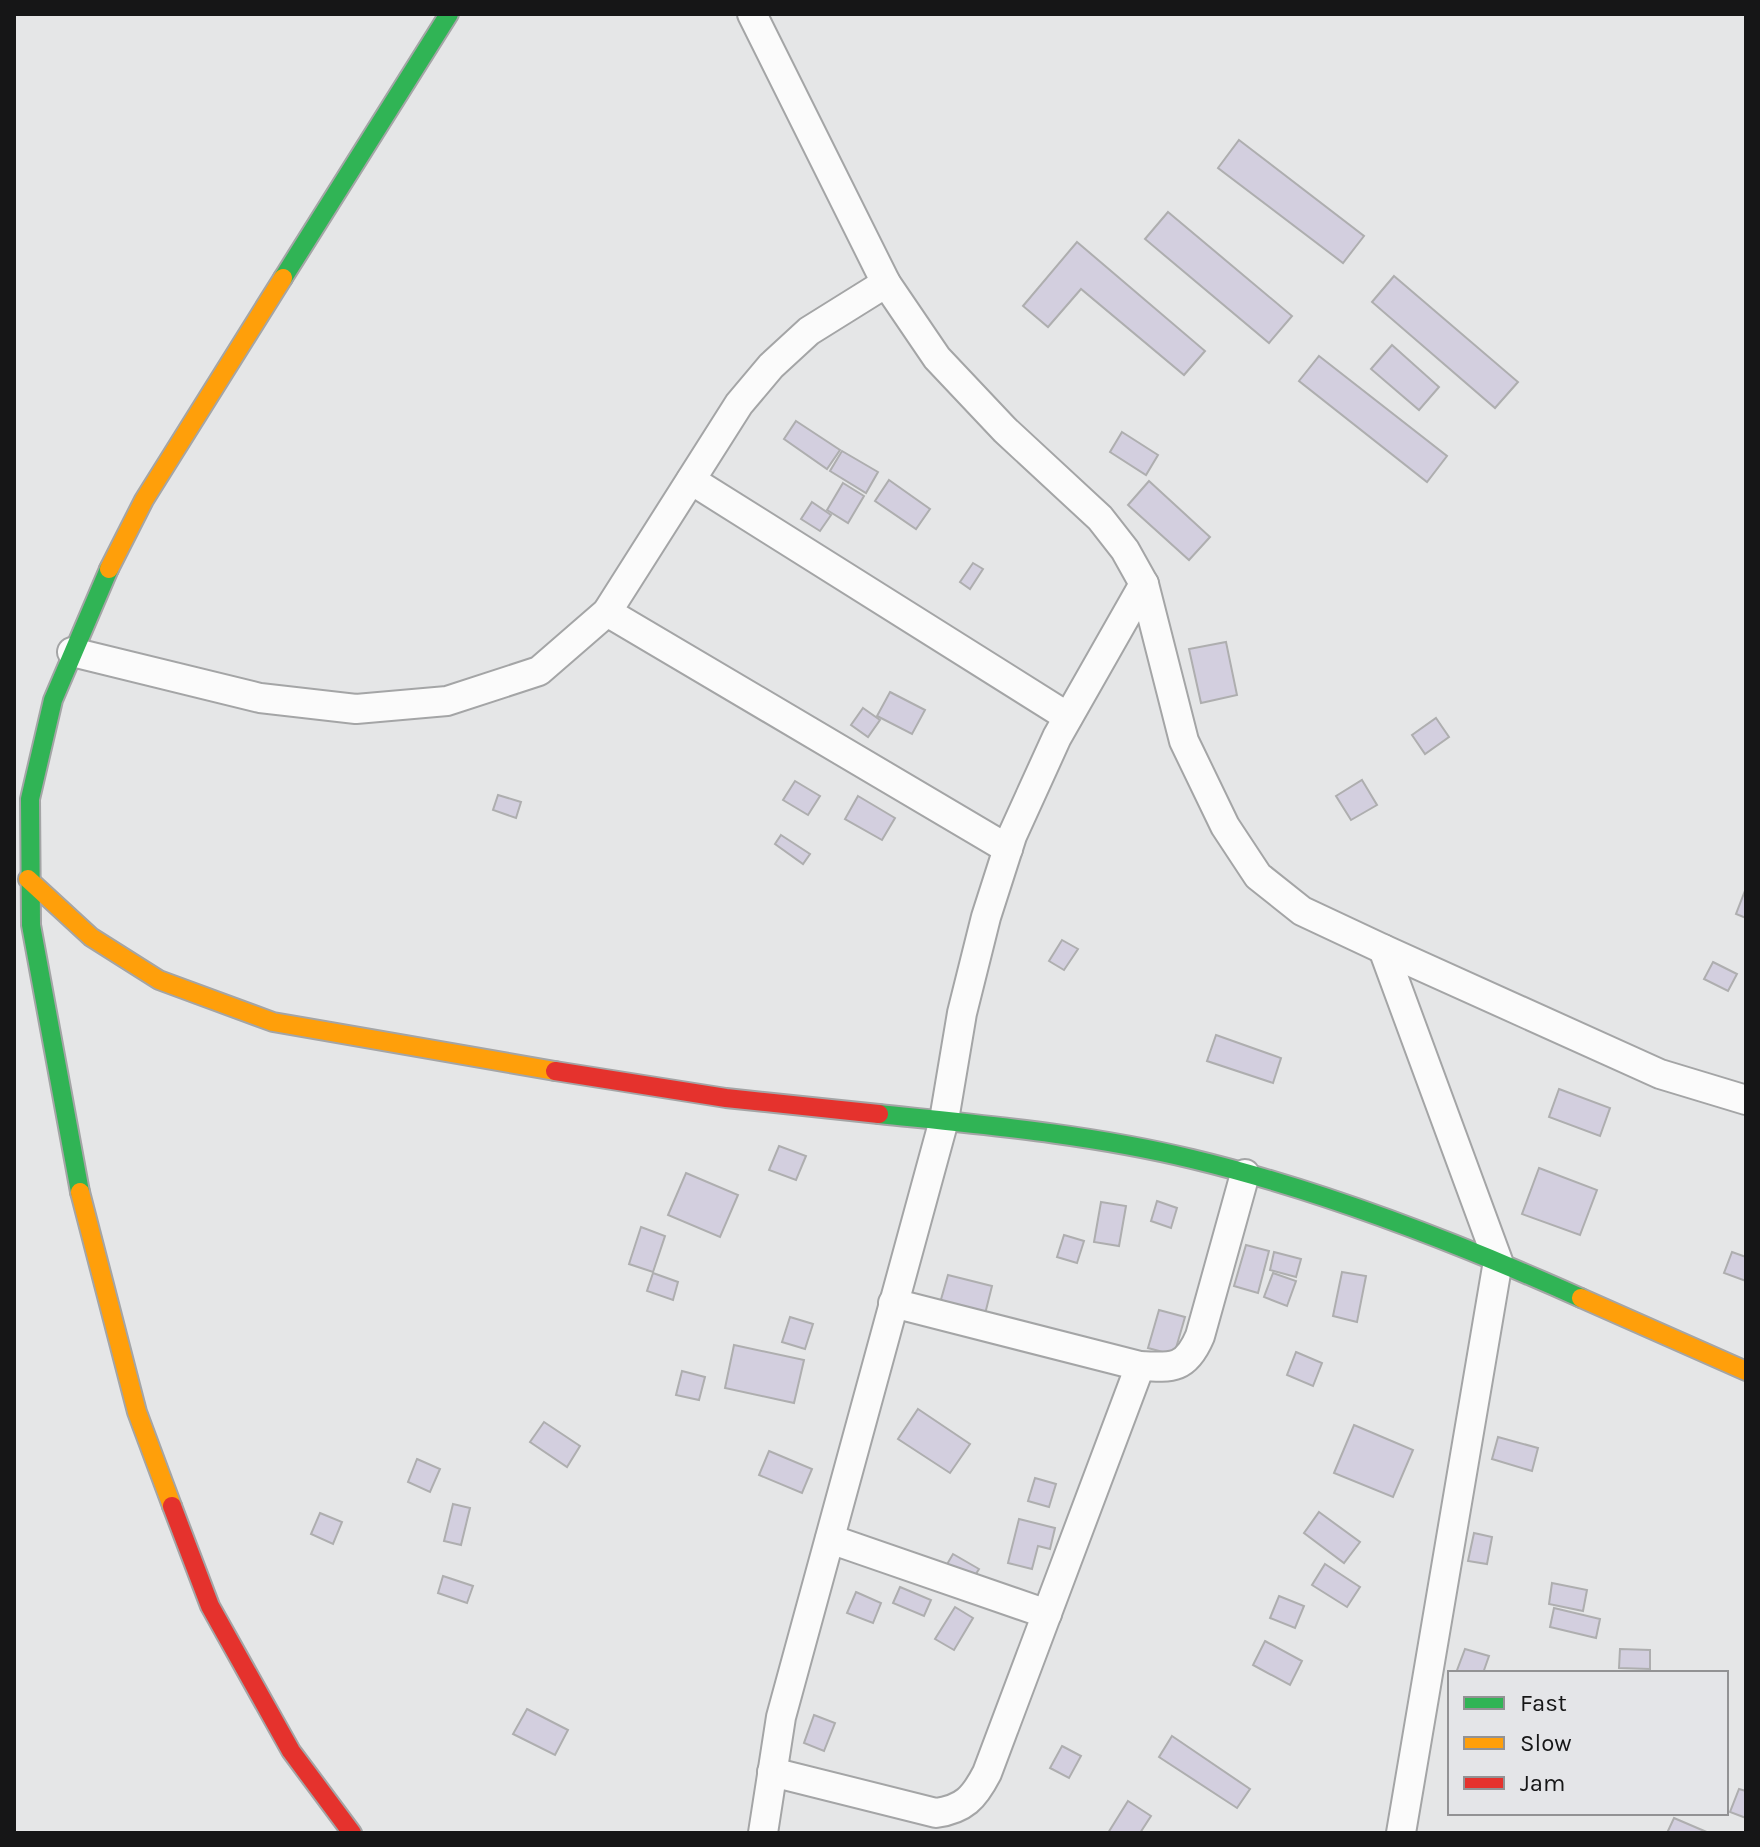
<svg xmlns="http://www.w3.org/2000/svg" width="1760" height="1847" font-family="Karla,sans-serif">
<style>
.building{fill:#d3cfdf;stroke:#aeaeaf;stroke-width:2}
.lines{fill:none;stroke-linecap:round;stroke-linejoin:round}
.street-casing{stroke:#a4a5a6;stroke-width:32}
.fast-casing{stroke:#a4a5a6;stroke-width:22}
.slow-casing{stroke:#a4a5a6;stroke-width:22}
.jam-casing{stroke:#a4a5a6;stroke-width:22}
.street{stroke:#fbfbfb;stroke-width:28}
.fast{stroke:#30b455;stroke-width:18}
.slow{stroke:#ff9f0a;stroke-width:18}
.jam{stroke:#e5322d;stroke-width:18}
</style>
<rect width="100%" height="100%" fill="#e5e6e7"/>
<g class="building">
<path d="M1239 140 1364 236 1343 263 1218 168Z"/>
<path d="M1168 212 1292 316 1269 343 1145 239Z"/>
<path d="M1077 242 1205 351 1184 375 1081 289 1048 327 1023 306Z"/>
<path d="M1394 276 1518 382 1495 408 1372 302Z"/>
<path d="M1392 345 1439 387 1419 410 1371 369Z"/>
<path d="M1319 356 1447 456 1427 482 1299 381Z"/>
<path d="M796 421 840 450 827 469 784 439Z"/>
<path d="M1122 432 1158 455 1146 475 1110 452Z"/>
<path d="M842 451 878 472 866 493 830 471Z"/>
<path d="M889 480 930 509 916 529 875 501Z"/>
<path d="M1149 481 1210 537 1189 560 1128 505Z"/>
<path d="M843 483 864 496 848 523 827 510Z"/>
<path d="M812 502 831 515 820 531 801 519Z"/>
<path d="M973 563 983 569 970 589 960 582Z"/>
<path d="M1226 642 1237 695 1201 703 1189 649Z"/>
<path d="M890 692 925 710 912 734 877 716Z"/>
<path d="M863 708 880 720 868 737 851 725Z"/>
<path d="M1436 718 1449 737 1425 754 1412 735Z"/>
<path d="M1362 780 1377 805 1351 820 1336 796Z"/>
<path d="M795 781 820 796 808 815 783 800Z"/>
<path d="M498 795 521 802 516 818 493 810Z"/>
<path d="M858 796 895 818 882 840 845 819Z"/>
<path d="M781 835 810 854 803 864 775 844Z"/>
<path d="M1746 888V918L1736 914Z"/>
<path d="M1062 940 1078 949 1064 970 1049 961Z"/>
<path d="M1713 962 1737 974 1728 991 1704 979Z"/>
<path d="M1216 1035 1281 1058 1273 1083 1207 1061Z"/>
<path d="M1559 1089 1610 1108 1600 1136 1549 1117Z"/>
<path d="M779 1146 806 1156 796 1180 769 1170Z"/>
<path d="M1539 1168 1597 1190 1580 1235 1522 1214Z"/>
<path d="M686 1173 738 1195 720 1237 668 1215Z"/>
<path d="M1157 1201 1177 1208 1171 1228 1151 1221Z"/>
<path d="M1101 1202 1126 1206 1119 1246 1094 1242Z"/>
<path d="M641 1227 665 1236 653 1272 629 1264Z"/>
<path d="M1064 1235 1084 1241 1077 1263 1057 1257Z"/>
<path d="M1246 1245 1269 1251 1258 1293 1234 1286Z"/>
<path d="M1274 1252 1301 1259 1296 1277 1270 1270Z"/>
<path d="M1732 1252 1746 1257V1281L1724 1273Z"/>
<path d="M1342 1272 1366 1276 1357 1322 1333 1316Z"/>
<path d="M653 1273 678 1282 673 1300 647 1291Z"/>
<path d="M1273 1273 1296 1281 1287 1306 1264 1297Z"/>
<path d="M948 1275 992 1286 985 1314 940 1303Z"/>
<path d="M1159 1310 1185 1317 1174 1355 1148 1348Z"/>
<path d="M790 1317 813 1324 805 1349 782 1342Z"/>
<path d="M734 1345 804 1360 794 1403 725 1388Z"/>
<path d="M1296 1352 1322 1363 1313 1386 1287 1375Z"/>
<path d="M682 1371 705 1377 699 1400 676 1395Z"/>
<path d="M918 1409 970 1444 950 1473 898 1439Z"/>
<path d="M544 1422 580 1446 567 1467 530 1442Z"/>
<path d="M1354 1425 1413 1450 1393 1497 1334 1473Z"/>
<path d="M1498 1437 1538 1448 1532 1471 1492 1459Z"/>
<path d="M769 1451 812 1469 802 1493 759 1475Z"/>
<path d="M417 1459 440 1469 430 1492 408 1482Z"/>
<path d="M1035 1478 1056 1484 1049 1507 1028 1501Z"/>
<path d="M453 1504 470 1508 461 1545 444 1541Z"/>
<path d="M1319 1512 1360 1542 1344 1563 1304 1533Z"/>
<path d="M320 1513 342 1522 333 1544 311 1534Z"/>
<path d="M1019 1519 1055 1528 1050 1549 1038 1546 1032 1569 1008 1563Z"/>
<path d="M1474 1533 1492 1537 1487 1564 1468 1561Z"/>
<path d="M953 1554 979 1569 969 1585 943 1571Z"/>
<path d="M1325 1564 1360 1587 1347 1607 1312 1585Z"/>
<path d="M443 1576 473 1586 467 1603 438 1593Z"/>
<path d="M1552 1583 1587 1590 1583 1611 1549 1604Z"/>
<path d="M900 1587 931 1600 924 1616 893 1603Z"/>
<path d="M856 1592 881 1603 873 1623 847 1613Z"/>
<path d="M1279 1596 1304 1606 1295 1628 1270 1618Z"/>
<path d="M955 1607 973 1618 954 1650 935 1639Z"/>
<path d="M1554 1608 1600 1619 1596 1638 1550 1627Z"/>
<path d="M1265 1641 1302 1661 1290 1685 1253 1665Z"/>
<path d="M1465 1649 1489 1656 1483 1673H1456Z"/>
<path d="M1620 1649 1650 1650V1669L1619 1668Z"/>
<path d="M527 1709 568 1730 555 1755 513 1734Z"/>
<path d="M814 1715 835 1723 824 1751 804 1743Z"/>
<path d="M1172 1736 1250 1789 1237 1808 1159 1757Z"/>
<path d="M1062 1746 1081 1756 1069 1778 1050 1768Z"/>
<path d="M1739 1789 1746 1791V1818L1730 1812Z"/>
<path d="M1128 1801 1151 1816 1140 1833H1108Z"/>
<path d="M1674 1818 1709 1833H1667Z"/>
</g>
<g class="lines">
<g class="street-casing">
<g id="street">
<path d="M752 14 886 283 937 358 1005 430 1100 518 1125 550 1144 584 1184 741 1225 826 1258 876 1302 911 1383 949 1660 1074 1746 1100"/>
<path d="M691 480 1068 717"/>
<path d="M607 612 1008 849"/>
<path d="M72 652 260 698 356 709 447 701 539 671 607 612 739 404 771 366 809 331 886 283"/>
<path d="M1383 949 1498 1261 1401 1833"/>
<path d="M893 1303 1140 1366C1173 1368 1186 1369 1200 1336L1245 1174"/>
<path d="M830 1539 1047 1614"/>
<path d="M772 1772 936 1813C964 1809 974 1798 987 1773L1140 1366"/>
<path d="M763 1833 781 1717 944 1120 962 1013 986 917 1012 836 1057 737 1144 584"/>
</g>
</g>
<g class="fast-casing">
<g id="fast">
<path d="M283 278 449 14"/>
<path d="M879 1114C984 1125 1089 1134 1192 1159 1325 1191 1456 1242 1581 1298"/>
<path d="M80 1192 31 925 30 799 53 700 109 569"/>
</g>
</g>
<g class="slow-casing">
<g id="slow">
<path d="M109 569 144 500 283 278"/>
<path d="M28 879 91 937 159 980 273 1022 555 1071"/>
<path d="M80 1192 137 1412 172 1506"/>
<path d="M1581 1298 1746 1371"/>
</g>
</g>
<g class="jam-casing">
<g id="jam">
<path d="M555 1071 726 1098 879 1114"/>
<path d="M172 1506 210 1606 291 1751 352 1833"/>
</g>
</g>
<use href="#street" class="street"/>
<use href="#fast" class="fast"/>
<use href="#slow" class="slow"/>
<use href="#jam" class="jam"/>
</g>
<rect width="1760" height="1847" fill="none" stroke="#161617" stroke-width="32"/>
<rect x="1448" y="1671" width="280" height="144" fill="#e4e5e8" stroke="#929294" stroke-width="2"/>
<rect x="1464" y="1697" width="40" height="12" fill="#30b455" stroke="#929294" stroke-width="2"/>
<text x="1520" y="1711" font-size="24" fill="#161617">Fast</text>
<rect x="1464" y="1737" width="40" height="12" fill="#ff9f0a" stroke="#929294" stroke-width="2"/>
<text x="1520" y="1751" font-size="24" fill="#161617">Slow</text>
<rect x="1464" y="1777" width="40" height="12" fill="#e5322d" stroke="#929294" stroke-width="2"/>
<text x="1520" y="1791" font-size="24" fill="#161617">Jam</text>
</svg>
